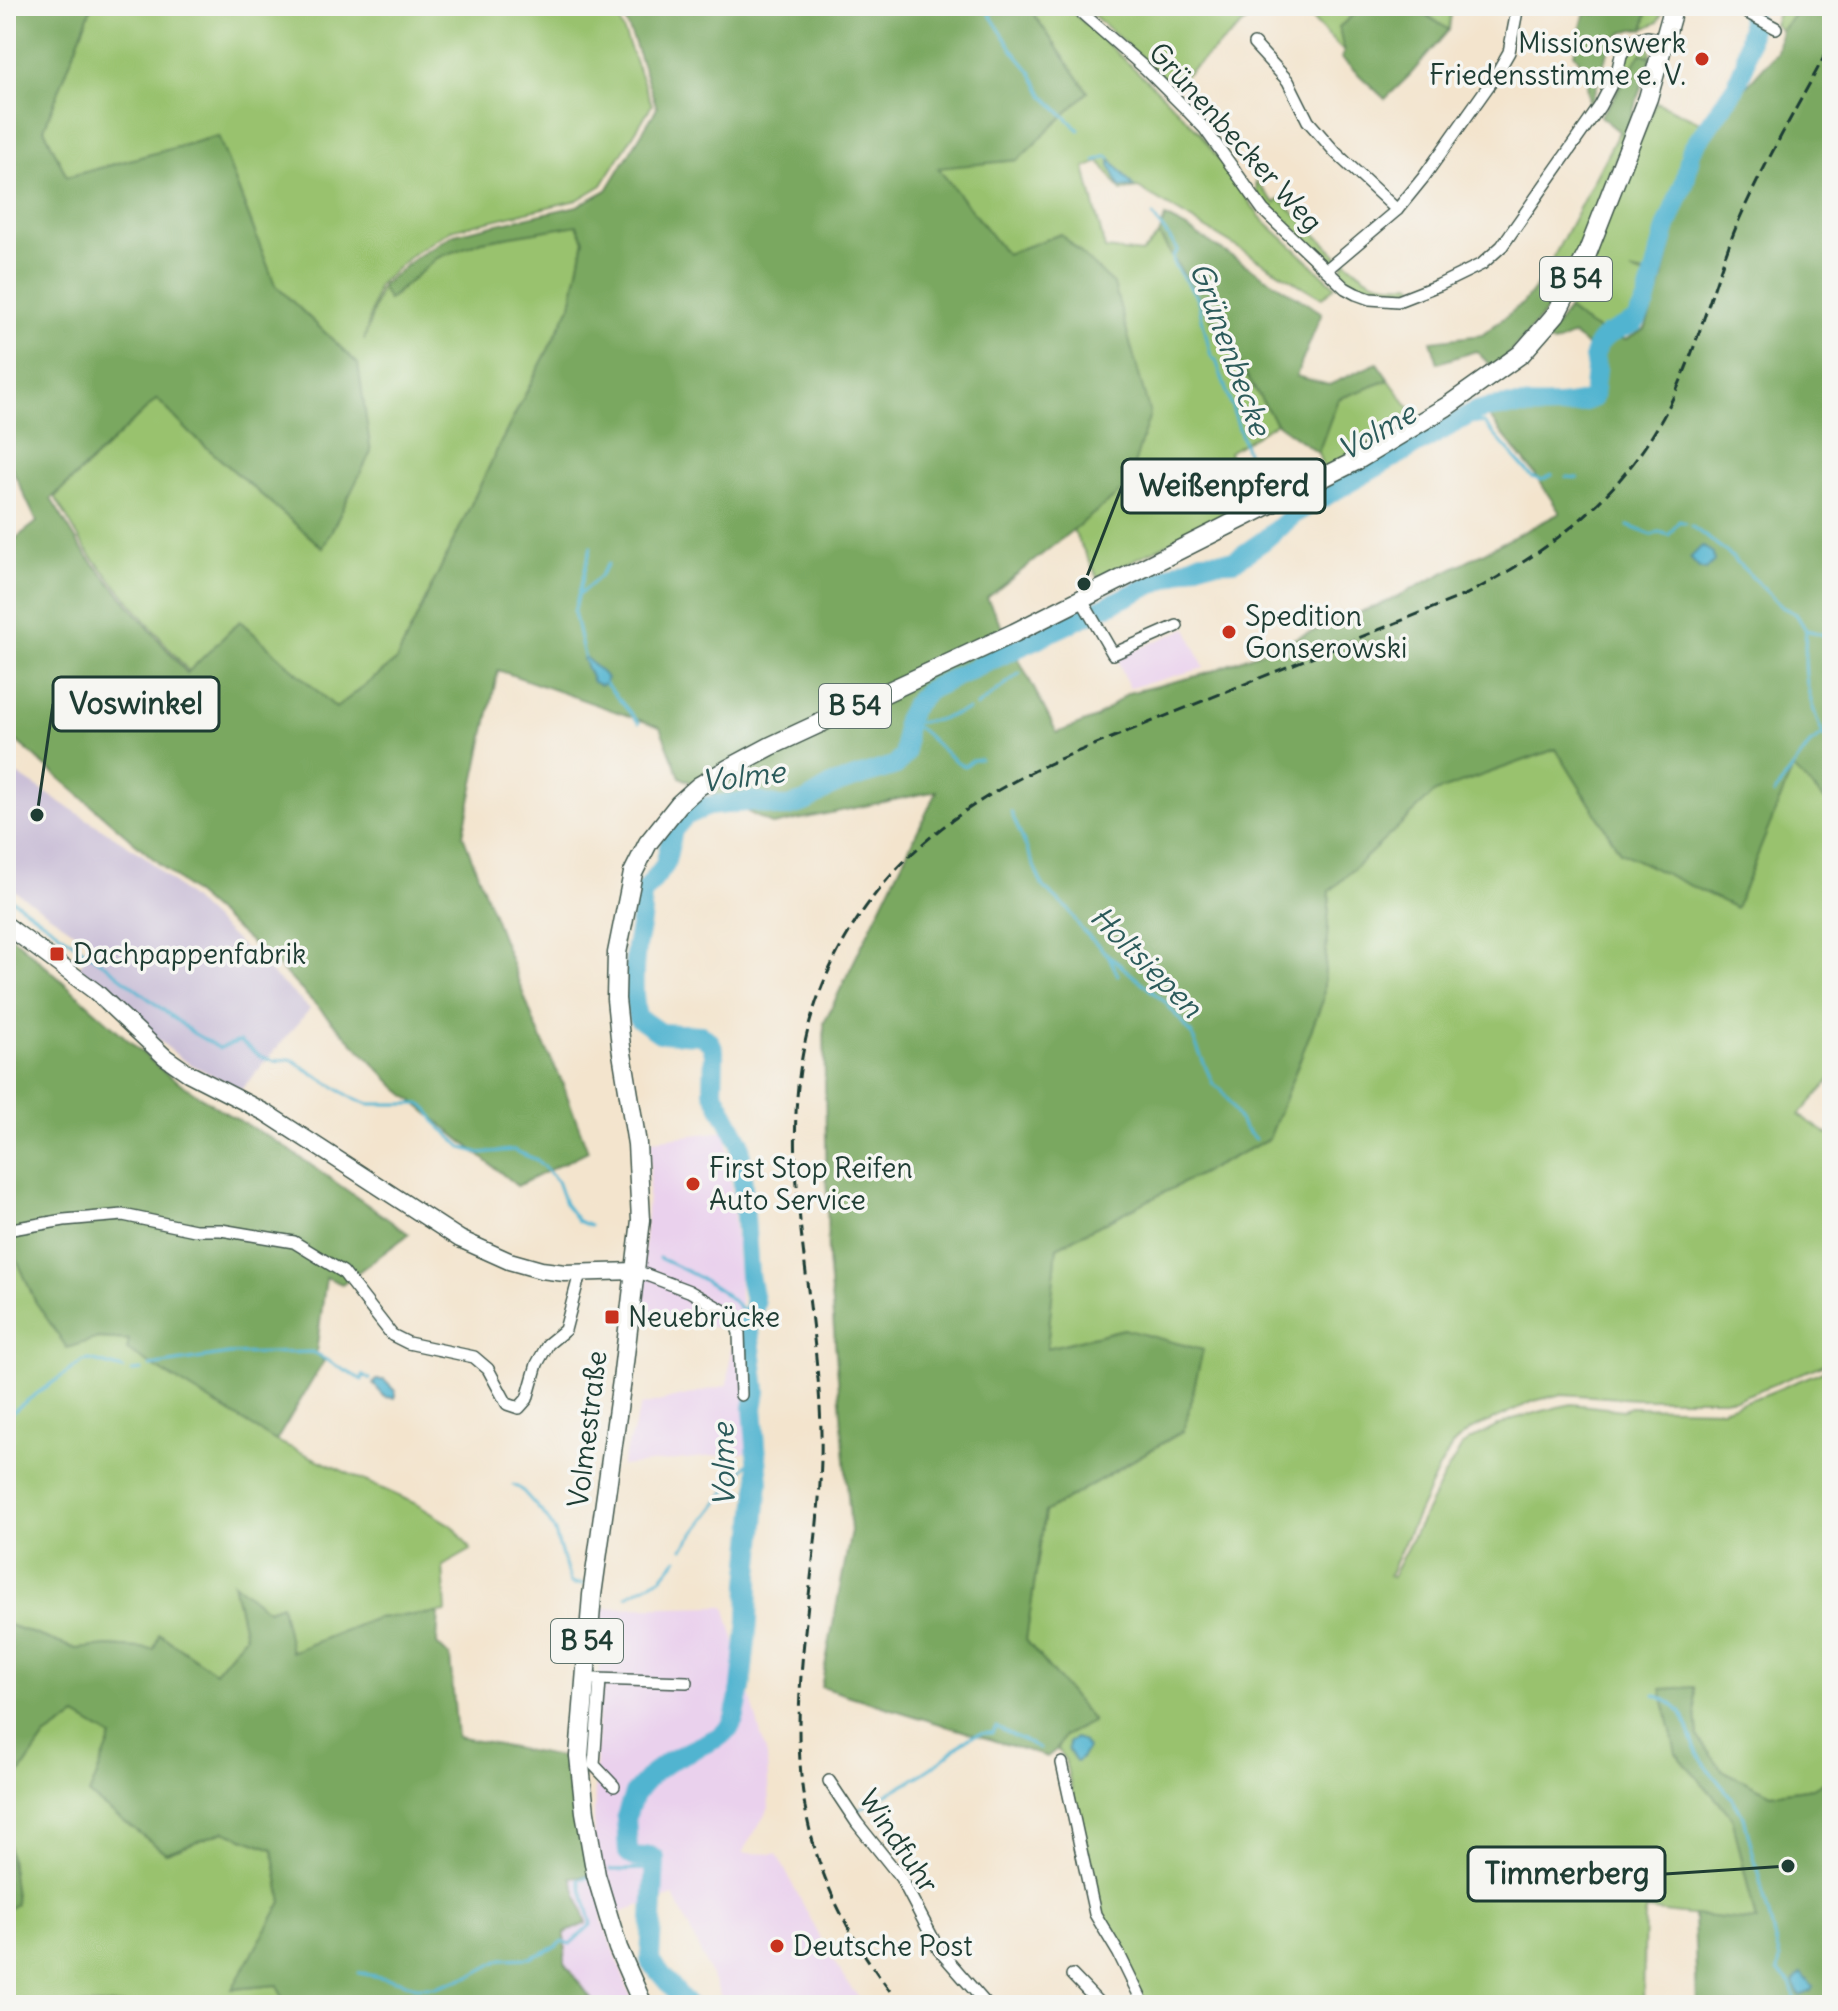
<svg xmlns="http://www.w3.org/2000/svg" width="1838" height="2011" font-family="Delius,sans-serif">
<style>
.built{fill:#ead1ed}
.industrial{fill:#cabfd7}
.green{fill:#99c26e;stroke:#5c8051;stroke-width:2}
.forest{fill:#7aa861;stroke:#4c724a;stroke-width:2}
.water{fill:#51b4d0;stroke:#387882;stroke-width:2}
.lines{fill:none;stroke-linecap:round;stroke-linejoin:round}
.stream{stroke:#51b4d0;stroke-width:3}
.river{stroke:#51b4d0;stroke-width:20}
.minor-casing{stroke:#3f564b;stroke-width:14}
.secondary-casing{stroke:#3f564b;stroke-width:19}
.primary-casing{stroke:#3f564b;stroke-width:21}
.minor{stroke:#fff;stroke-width:11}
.secondary{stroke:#fff;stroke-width:16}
.primary{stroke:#fff;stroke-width:18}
.rail{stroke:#1f3d34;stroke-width:3;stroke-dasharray:12 6;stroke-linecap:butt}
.poi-dot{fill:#c8321e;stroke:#f6f6f2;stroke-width:3}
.labels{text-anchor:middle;stroke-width:7;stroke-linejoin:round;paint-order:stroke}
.shield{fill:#f6f6f2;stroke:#60746d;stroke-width:2}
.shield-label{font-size:26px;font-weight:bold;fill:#1f3d34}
.poi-label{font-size:28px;fill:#1f3d34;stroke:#f6f6f2;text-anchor:start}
.street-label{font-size:28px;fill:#1f3d34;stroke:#f6f6f2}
.water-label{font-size:30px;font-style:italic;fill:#2c5b5b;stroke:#f6f6f2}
.leader{fill:none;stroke:#1f3d34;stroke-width:3}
.callout-dot{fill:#1f3d34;stroke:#f6f6f2;stroke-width:3}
.callout{fill:#f6f6f2;stroke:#1f3d34;stroke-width:3}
.callout-label{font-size:30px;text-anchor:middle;font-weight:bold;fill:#1f3d34}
</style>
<rect width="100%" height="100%" fill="#f6f6f2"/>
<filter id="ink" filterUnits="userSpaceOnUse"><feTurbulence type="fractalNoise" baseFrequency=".0125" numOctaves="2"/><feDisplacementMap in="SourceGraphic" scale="16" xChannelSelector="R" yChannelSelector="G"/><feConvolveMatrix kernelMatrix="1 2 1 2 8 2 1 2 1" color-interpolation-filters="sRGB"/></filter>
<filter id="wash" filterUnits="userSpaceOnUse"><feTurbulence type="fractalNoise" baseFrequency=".006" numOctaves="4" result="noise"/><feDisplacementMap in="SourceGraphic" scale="32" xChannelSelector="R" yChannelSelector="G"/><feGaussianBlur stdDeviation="1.8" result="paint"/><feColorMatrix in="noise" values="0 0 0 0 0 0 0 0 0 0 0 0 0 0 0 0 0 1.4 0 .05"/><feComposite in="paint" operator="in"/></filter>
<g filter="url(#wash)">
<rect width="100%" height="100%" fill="#f3e4cd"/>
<g class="built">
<path d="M1187 628 1204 668 1129 688 1117 658Z"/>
<path d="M726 1131 739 1277 750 1452 621 1466 641 1406 728 1385 732 1329 639 1320 652 1140Z"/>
<path d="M725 1606 767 1756 769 1808 742 1853 777 1854 824 1945 851 1988 866 2005H725L674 1896 601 1917 634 2005H596L565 1963 564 1933 587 1923 570 1877 592 1875 601 1608Z"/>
</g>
<path class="industrial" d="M6 767 144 856 310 1009 241 1090 183 1060 76 973 93 944 6 885Z"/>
<g class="green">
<path d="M92 6H614L652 105 602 185 577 200 451 230 413 254 378 285 364 341 381 286 389 300 437 258 482 241 577 225 584 240 571 305 500 444 396 661 336 708 240 621 189 672 86 550 55 497 157 398 190 433 323 548 358 364 275 285 218 136 67 177 44 129Z"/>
<path d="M1028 6H1066L1164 96 1199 132 1261 218 1335 286 1322 298 1138 188 1121 191 1100 162 1085 168 1105 249 1142 253 1159 235 1276 423 1229 452 1247 504 1098 578 1073 530 1127 487 1006 254 937 167 1018 160 1088 92Z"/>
<path d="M1083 6H1264L1173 86Z"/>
<path d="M1299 6H1365L1339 27 1344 52Z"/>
<path d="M1403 6H1452L1449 30 1429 16Z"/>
<path d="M1648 6H1665L1658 22 1644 29Z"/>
<path d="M1781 6H1801L1781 31 1774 24Z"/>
<path d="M1638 43 1643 42 1649 45 1651 57 1614 98 1627 56Z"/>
<path d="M1656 102 1704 124 1688 146 1683 179 1675 193 1645 274 1630 271 1658 280 1647 307 1607 335 1584 323 1568 310Z"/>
<path d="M1619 132 1625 136 1563 287 1543 277Z"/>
<path d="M1256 182 1275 203 1280 199 1339 257 1328 268 1258 204Z"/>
<path d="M1345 260C1371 283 1377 286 1413 284L1415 288C1387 295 1357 300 1341 271Z"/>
<path d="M1389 380 1415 415 1324 470 1318 453 1338 399Z"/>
<path d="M1556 749 1620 852 1794 767 1832 807V1078L1799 1115 1832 1137V1361L1737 1399H1636L1562 1394 1534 1401 1470 1430 1452 1446 1436 1474 1389 1575 1392 1577 1442 1480 1462 1446 1471 1439 1513 1419 1558 1407 1572 1404 1623 1410 1631 1407 1722 1409 1764 1395 1832 1367V1777L1813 1788 1771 1794 1722 1770 1698 1738 1694 1687 1676 1753 1732 1816 1756 1922 1645 1910 1643 2005H1146L1097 1903 1065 1760 1057 1749 1064 1736 1092 1722 1026 1640 1045 1512 1184 1431 1124 1329 1047 1348 1057 1246 1269 1139 1323 1000 1330 891 1435 792Z"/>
<path d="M7 1235 35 1301 83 1341 98 1338 130 1340 276 1441 414 1503 454 1527 471 1550 443 1566 446 1612 376 1618 291 1652 281 1605 268 1610 233 1583 245 1636 215 1672 160 1634 154 1649 108 1646 76 1649 6 1624Z"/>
<path d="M76 1716 112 1737 89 1795 166 1853 224 1831 273 1849 282 1902 233 1989 278 1985 284 2005H6V1910L16 1904 7 1836 14 1782 45 1737Z"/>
</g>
<g class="forest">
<path d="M6 6H92L44 129 67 177 218 136 275 285 358 364 371 452 323 548 190 433 157 399 51 499 83 551 187 673 240 621 336 708 396 661 500 444 571 305 584 240 577 225 482 241 437 258 388 300 381 286 415 258 454 234 577 206 607 190 657 108 634 41 619 6H1028L1088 92 1018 160 938 168 1006 254 1061 234 1114 285 1150 414 1127 487 987 598 1057 733 1096 718 1128 693 1205 674 1389 601 1560 513 1535 474 1485 412 1503 403 1522 399 1564 403 1583 400 1598 391 1600 356 1573 335 1554 344 1545 340 1568 310C1586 325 1603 334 1625 340L1645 329 1662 282 1677 218 1699 153 1725 110 1777 52 1781 31 1801 6H1832V807L1793 768 1736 908 1620 852 1556 749 1435 792 1330 891 1323 1000 1269 1139 1057 1247 1047 1348 1124 1329 1203 1350 1184 1430 1045 1512 1026 1640 1093 1721 1064 1736 1057 1749 1047 1757 821 1687 851 1531 828 1259 824 1023 937 791 773 825 680 777 660 727 498 670 463 835 536 1027 562 1082 588 1151 517 1186 397 1088 276 964 6 732V546L37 522 6 456Z"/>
<path d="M1365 6C1405 6 1416 7 1449 30L1410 75 1385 99 1341 58 1344 52 1339 27Z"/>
<path d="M1599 6H1648L1644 29C1601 25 1604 80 1589 107L1586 69 1574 53 1585 12 1596 14Z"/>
<path d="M1641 53 1651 57 1625 136 1600 116 1614 98Z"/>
<path d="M1165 217 1187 228 1322 313 1296 376 1329 385 1377 363 1389 380 1338 399 1318 453 1276 423 1159 235Z"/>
<path d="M1543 277 1563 287C1542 318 1521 344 1493 368L1476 351 1438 363 1431 341 1482 335 1523 303Z"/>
<path d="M6 931 165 1073 219 1109 281 1144 409 1234 342 1284 326 1277 316 1353 324 1361 276 1441 127 1350 129 1340 98 1338 67 1348 35 1301 6 1234Z"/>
<path d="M233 1582 268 1610 281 1605 291 1652 376 1618 439 1613 437 1644 450 1657 457 1737 570 1759 592 1875 571 1877 587 1923 565 1933V1963L596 2005H284L278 1985 232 1989 282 1902 273 1849 224 1831 166 1853 89 1795 112 1737 76 1716 45 1737 14 1782 7 1836 16 1904 6 1910V1624L76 1649 108 1646 154 1649 159 1634 215 1672 245 1636Z"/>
<path d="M1694 1687 1698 1738 1722 1770 1771 1794 1813 1788 1832 1777V2005H1697L1694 1915 1756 1921 1732 1817 1676 1753 1661 1689Z"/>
</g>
<g class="water">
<path d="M1110 158 1134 187 1120 188 1110 165Z"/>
<path d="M1702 546 1713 553 1714 561 1706 570 1699 568 1690 558Z"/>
<path d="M584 656 607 678 604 684 600 685 593 682 583 659Z"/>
<path d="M376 1380H384L395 1391V1398L385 1397 373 1384Z"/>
<path d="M1075 1738 1082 1740 1087 1748 1081 1759 1076 1762 1068 1749 1069 1742Z"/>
<path d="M1802 1973 1813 1987 1811 1991 1800 1996 1793 1982Z"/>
</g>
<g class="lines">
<g class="stream">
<path d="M984 6 1015 53 1031 72 1044 96 1079 130"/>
<path d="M1095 161 1107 156 1110 158"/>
<path d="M1153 216 1178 250 1173 256 1174 265 1197 297 1211 356 1216 360 1260 491 1267 496"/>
<path d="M1460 421 1484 423 1532 477 1542 480 1552 475"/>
<path d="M1566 477 1578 478"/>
<path d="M1276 524 1279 529"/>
<path d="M1628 526 1652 535 1659 532 1669 535 1679 521 1685 523"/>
<path d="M1691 526 1727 552 1782 607 1796 614 1806 630 1832 637"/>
<path d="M581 593 599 577 608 564"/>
<path d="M584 656 574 612 591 547"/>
<path d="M605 683 639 723"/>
<path d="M976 707 1020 673"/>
<path d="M905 722C925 726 943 757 965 766L972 760 980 759"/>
<path d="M914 723 937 720 968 710"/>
<path d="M1824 736 1832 745"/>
<path d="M1774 794 1810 744 1823 735C1806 694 1803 674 1806 630"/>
<path d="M1011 812 1043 887 1069 910 1081 929 1108 955 1165 1002 1191 1033 1213 1084 1222 1090 1244 1128 1255 1139"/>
<path d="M6 895 105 965 193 1033 219 1048 240 1041 260 1056 274 1061 290 1059 354 1099 369 1104H420L428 1109 436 1123 463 1148 480 1153 513 1150 537 1160 557 1181 565 1204 578 1221 590 1226"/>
<path d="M1109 957 1118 975"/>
<path d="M659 1258C687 1271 738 1293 748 1322"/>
<path d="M150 1366 229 1354 312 1352 362 1380 363 1375 370 1379"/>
<path d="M132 1371 142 1370"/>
<path d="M6 1418 21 1405 83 1361 90 1360 123 1369"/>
<path d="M513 1485 521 1489 547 1518 554 1530 571 1584H583"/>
<path d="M683 1548 748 1463 757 1459"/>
<path d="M627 1596 662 1577 677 1559"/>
<path d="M1655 1695C1695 1711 1682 1730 1702 1760 1715 1780 1732 1795 1744 1817L1780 1960 1778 1971 1790 1983 1798 2005"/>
<path d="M857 1811C884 1795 914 1781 939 1762 958 1749 965 1732 992 1733L996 1727 1039 1748"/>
<path d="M610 1870 656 1869"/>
<path d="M359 1973 400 1981 416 1987H435L473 1975 502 1959 530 1958 556 1947 562 1941 570 1944 592 1924 579 1879 589 1877"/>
</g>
<path class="river" d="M687 2005 650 1961 655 1859 650 1856C641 1859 634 1859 628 1852L626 1817 634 1794 652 1774 669 1761 719 1737 729 1729 734 1719 741 1688 748 1621 749 1584 759 1482 753 1408 756 1391 748 1322 755 1305 749 1275 740 1143 713 1091 714 1051 710 1042 701 1035 660 1033 637 1017C632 993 633 971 636 947 639 929 644 915 641 896L665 865 673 830 685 816 708 806 754 801 779 807H788L805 802 833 785 896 765 905 754 906 720 914 705 928 690 1183 570 1202 562 1234 561 1263 541 1297 512 1474 412C1512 399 1556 415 1593 398L1596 369 1594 356 1598 344 1607 335 1635 322 1646 303 1666 229 1685 181 1691 151 1736 86 1745 64 1751 27 1750 6"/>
</g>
</g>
<g filter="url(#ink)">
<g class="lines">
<g class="minor-casing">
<g id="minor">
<path d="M1074 6 1146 69 1183 106 1205 129 1263 210 1345 288 1356 294 1370 299 1398 301 1439 285 1482 264 1502 246 1600 106 1617 73 1621 55 1627 46 1634 40 1647 37 1665 40"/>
<path d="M1744 11 1776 28"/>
<path d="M1254 44 1288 81 1308 121 1336 153 1397 210"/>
<path d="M1326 270 1397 210 1423 178 1494 78 1509 52 1518 6"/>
<path d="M1080 597 1113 654 1177 626"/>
<path d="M6 1230 64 1220 123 1215 195 1230H221L294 1242 343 1272 392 1335 408 1343 474 1357 488 1369 507 1404 519 1408 527 1399 537 1364 548 1344 565 1330 580 1273"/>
<path d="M636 1271 689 1291 733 1316 739 1333 741 1395"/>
<path d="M596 1679 687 1682"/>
<path d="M600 1680 594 1765 614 1786"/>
<path d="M1062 1763 1095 1914 1119 1954 1144 2005"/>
<path d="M829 1781 857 1823 901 1878 939 1950 987 2005"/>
<path d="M1072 1975 1101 2005"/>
</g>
</g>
<g class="secondary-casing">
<path id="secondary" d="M6 925 96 992 165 1057 188 1073 266 1113 460 1239 509 1261 541 1270 565 1273 636 1271"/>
</g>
<g class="primary-casing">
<path id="primary" d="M643 2005 618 1948 596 1875 585 1812 579 1756 592 1595 622 1380 641 1220 637 1144 621 1047 616 999 617 953 633 873 648 843 679 804 699 786 728 769 771 746 1014 633 1356 461 1446 407 1521 354 1556 314 1587 254 1648 98 1674 6"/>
</g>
<use href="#minor" class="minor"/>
<use href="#secondary" class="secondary"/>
<use href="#primary" class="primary"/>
<path class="rail" d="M901 2005C854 1947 818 1881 805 1807 786 1692 818 1575 821 1460 825 1294 755 1125 831 966 879 865 958 805 1057 760L1467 594C1563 545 1638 482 1681 380 1703 328 1717 272 1739 220 1766 159 1801 101 1832 42"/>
</g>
</g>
<g class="poi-dot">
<circle cx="1702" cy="59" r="8"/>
<circle cx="1229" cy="632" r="8"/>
<rect x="49" y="946" width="16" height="16" rx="4"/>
<circle cx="693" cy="1184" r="8"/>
<rect x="604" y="1309" width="16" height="16" rx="4"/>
<circle cx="777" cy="1946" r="8"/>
</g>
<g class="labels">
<g class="shield">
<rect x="1540" y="257" width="72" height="44" rx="6"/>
<rect x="819" y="684" width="72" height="44" rx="6"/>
<rect x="551" y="1619" width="72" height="44" rx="6"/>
</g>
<g class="shield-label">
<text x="1576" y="288">B 54</text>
<text x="855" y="715">B 54</text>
<text x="587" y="1650">B 54</text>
</g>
<g class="poi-label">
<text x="1686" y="53" text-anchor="end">Missionswerk<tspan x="1686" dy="32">Friedensstimme e. V.</tspan></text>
<text x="1245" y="626">Spedition<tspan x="1245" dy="32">Gonserowski</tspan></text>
<text x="73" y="964">Dachpappenfabrik</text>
<text x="709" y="1178">First Stop Reifen<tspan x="709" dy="32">Auto Service</tspan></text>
<text x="628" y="1327">Neuebrücke</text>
<text x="793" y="1956">Deutsche Post</text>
</g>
<g class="street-label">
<text transform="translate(1236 137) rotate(48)" y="10">Grünenbecker Weg</text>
<text transform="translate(587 1429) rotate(-83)" y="10">Volmestraße</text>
<text transform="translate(899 1841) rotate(56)" y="10">Windfuhr</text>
</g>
<g class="water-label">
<text transform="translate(1230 349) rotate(70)" y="10">Grünenbecke</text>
<text transform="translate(1377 432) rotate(-30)" y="10">Volme</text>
<text transform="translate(743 777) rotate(-7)" y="10">Volme</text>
<text transform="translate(1146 962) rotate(45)" y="10">Holtsiepen</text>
<text transform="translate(724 1465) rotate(-91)" y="10">Volme</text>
</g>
</g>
<path class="leader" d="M1084 584L1122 486M37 815L53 704M1788 1866L1665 1874"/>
<g class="callout-dot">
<circle cx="1084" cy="584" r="8"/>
<circle cx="37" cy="815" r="8"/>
<circle cx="1788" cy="1866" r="8"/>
</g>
<g class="callout">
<rect x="1122" y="459" width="203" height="54" rx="8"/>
<rect x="53" y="677" width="166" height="54" rx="8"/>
<rect x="1468" y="1847" width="197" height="54" rx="8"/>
</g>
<g class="callout-label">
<text x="1224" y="496">Weißenpferd</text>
<text x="136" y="714">Voswinkel</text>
<text x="1567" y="1884">Timmerberg</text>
</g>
<rect width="1838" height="2011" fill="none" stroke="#f6f6f2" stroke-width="32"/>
</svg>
